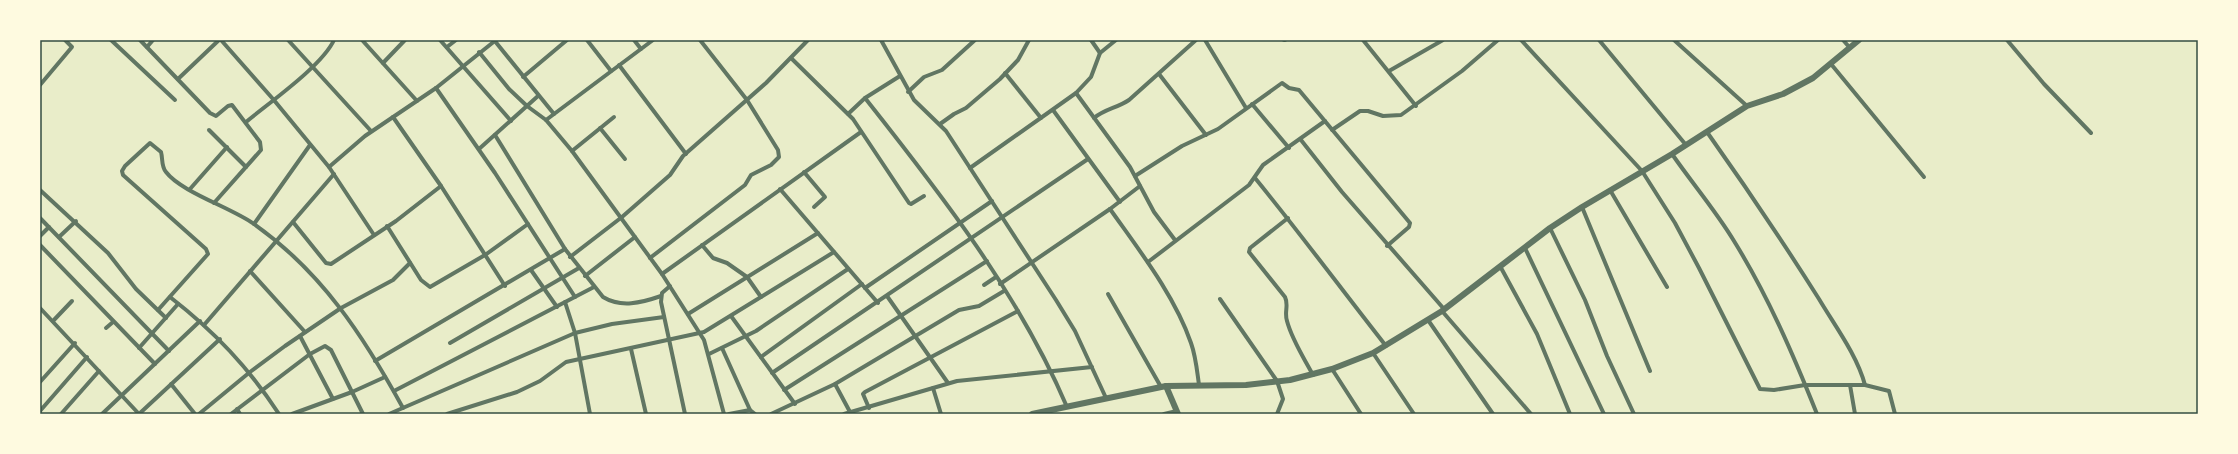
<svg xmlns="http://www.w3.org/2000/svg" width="2238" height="454" font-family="'Noto Serif',serif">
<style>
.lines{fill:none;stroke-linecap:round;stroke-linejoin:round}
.minor{stroke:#617663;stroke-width:4}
.tertiary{stroke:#617663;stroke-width:6}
.neatline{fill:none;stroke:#344e41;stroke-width:1.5}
</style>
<rect width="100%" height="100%" fill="#e9edc9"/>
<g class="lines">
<g class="minor">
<path d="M111 40 175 100"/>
<path d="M140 40 210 113 216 116 228 106 232 105 260 142 261 150 214 203"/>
<path d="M221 40 273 99 329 167 374 235"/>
<path d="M288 40 371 131"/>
<path d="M362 40 417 101"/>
<path d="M440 40 511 121"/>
<path d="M494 40 554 114"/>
<path d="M587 40 611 71"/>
<path d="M634 40 641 49"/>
<path d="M881 40 914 100 946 131 1056 300 1075 331 1106 398"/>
<path d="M1091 40 1100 53"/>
<path d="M1205 40 1246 108"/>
<path d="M1284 40H1285"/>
<path d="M1363 40 1416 106"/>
<path d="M1521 40 1642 171 1675 223 1699 268 1760 389 1774 390 1805 385H1865C1857 355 1835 326 1819 299 1783 242 1746 187 1707 132"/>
<path d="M1599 40 1686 145"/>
<path d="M1674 40 1747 106"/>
<path d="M1843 40 1850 48"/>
<path d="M2007 40 2044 84 2091 133"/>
<path d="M147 47 153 40"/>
<path d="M447 47 456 40"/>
<path d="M479 52 509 89 527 106 546 120 572 151 662 274 704 340 724 414"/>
<path d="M791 58 853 119 909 203 911 204 924 196"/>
<path d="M383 63 405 40"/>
<path d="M1831 64 1924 177"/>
<path d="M619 65 686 154"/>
<path d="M1389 71 1443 40"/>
<path d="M1005 73 1041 118"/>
<path d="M1159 74 1206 135"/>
<path d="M523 77 567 40"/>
<path d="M178 79 219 40"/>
<path d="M40 85 72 47 65 40"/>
<path d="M436 88 495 173 575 297"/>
<path d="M908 92 924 77 942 70 975 40"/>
<path d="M1076 93 1130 167 1154 212 1175 240"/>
<path d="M865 98C941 194 1019 294 1067 407"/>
<path d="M1252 104 1289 148"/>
<path d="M1053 110 1120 202"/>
<path d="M848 114 865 98 900 76"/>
<path d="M393 117 441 186 505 286"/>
<path d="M1094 118C1105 109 1117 108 1129 100L1196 40"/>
<path d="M546 120 653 40"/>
<path d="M246 122C270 102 322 66 334 40"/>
<path d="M940 124 954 114 966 108 1000 79 1018 60 1029 40"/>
<path d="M600 128 625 159"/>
<path d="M209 130 246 167"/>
<path d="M1332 130 1360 111H1368L1383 116 1401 115 1462 71 1498 40"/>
<path d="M495 135 565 249 603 297C621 308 641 303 661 296"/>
<path d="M1301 140 1342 192 1444 309"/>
<path d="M479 149 538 96"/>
<path d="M572 151 614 117"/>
<path d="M1672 154C1692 183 1716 211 1734 241 1768 296 1793 354 1817 414"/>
<path d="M329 167 365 136 436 88 496 40"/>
<path d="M970 168 1076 93 1091 77 1100 53 1116 40"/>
<path d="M804 172 825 197 814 207"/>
<path d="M1135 176 1182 146 1218 129 1282 83 1289 88 1299 90 1410 223 1409 227 1387 246"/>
<path d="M1255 178C1300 233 1342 290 1386 346"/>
<path d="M190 189 227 147"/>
<path d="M780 189 878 303"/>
<path d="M40 190 108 253 136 289 166 318"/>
<path d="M1610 190 1667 287"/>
<path d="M1582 207 1650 371"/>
<path d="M1110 209C1139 250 1175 296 1191 343 1196 357 1197 371 1199 385"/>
<path d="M40 218 169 351"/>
<path d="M1288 218 1250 248 1249 252 1285 297C1289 305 1284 312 1287 321 1292 340 1304 358 1313 375"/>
<path d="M293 222 326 263 331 264 396 221 441 186"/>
<path d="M254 224 310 145"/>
<path d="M387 226 421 280 430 287 485 255 528 224"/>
<path d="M1550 228 1585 300 1607 356 1634 414"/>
<path d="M40 236 49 227"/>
<path d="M59 237 76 221"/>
<path d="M40 245 155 364"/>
<path d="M702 245 713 258 727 263 747 277 761 297"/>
<path d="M1525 248 1604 414"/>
<path d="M570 257 622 217 670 175 683 156 766 83 808 40"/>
<path d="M650 258 745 185 751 175 771 165 779 157 778 150 747 100 700 40"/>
<path d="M1148 262 1249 185 1263 165 1325 121"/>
<path d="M1500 266 1537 334 1570 414"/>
<path d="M531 270 557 307"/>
<path d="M250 271 305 332"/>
<path d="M662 274 861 132"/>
<path d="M585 276 635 237"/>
<path d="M1000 284 1110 209 1140 186"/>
<path d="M984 285 996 277"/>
<path d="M670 286 662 293 661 302 685 414"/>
<path d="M865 288 992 201"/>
<path d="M1108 294 1161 387"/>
<path d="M887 296 948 383"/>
<path d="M170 297C215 332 248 367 279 414"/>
<path d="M1220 299 1277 381 1283 399 1277 414"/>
<path d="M565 302 575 333 590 414"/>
<path d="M40 308 139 414"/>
<path d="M158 310 208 254 206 249 123 175 122 171 125 166 150 143 161 152C163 159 161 166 166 172 181 192 232 208 254 224 322 272 364 337 403 408"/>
<path d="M1442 311 1531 414"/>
<path d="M688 314 818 233"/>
<path d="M731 316 795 404"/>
<path d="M1428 320 1493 414"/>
<path d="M53 321 72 301"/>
<path d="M204 325 334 174"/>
<path d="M106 328 113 322"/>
<path d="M300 336 333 399"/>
<path d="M450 343 579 268"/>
<path d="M139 348 178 304"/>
<path d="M722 348 750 410 755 414"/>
<path d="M631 349 646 414"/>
<path d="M1373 353 1414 414"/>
<path d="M709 354 756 331 848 269"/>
<path d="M761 357 862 284"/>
<path d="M375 361 565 249"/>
<path d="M1332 369 1361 414"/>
<path d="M772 373 1088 159"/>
<path d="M40 382 75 343"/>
<path d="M171 384 195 414"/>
<path d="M835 384 850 412"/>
<path d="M1850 385 1855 414"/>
<path d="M1865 385 1889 391 1895 414"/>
<path d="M933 388 941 414"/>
<path d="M784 390 987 261"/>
<path d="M394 391 594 287"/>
<path d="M869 408 863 394 865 392 1018 311"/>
<path d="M237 409 240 414"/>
<path d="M40 411 87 357"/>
<path d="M61 414 99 371"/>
<path d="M102 414 200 321"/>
<path d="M139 414 220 339"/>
<path d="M199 414 250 372 285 346 341 308 393 280 410 263"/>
<path d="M231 414 310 354 325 346 331 350 363 414"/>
<path d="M292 414 352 392 385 377"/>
<path d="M389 414 575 333 612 324 664 317"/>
<path d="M447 414 517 392 540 381 566 362 704 332 834 252"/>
<path d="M729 414 750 410"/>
<path d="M771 414 835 384 959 310 979 306 1004 291"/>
<path d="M844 414 957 381 1092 367"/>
<path d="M1164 414 1177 411"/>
</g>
<g class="tertiary">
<path d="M1166 386 1178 414"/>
<path d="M1032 414 1166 386 1246 385 1290 380 1332 369 1373 353 1442 311 1550 228 1582 207 1672 154 1747 106 1783 94 1813 78 1859 40"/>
</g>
</g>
<rect width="2238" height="454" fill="none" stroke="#fefae0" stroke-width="82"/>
<rect x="41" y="41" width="2156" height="372" class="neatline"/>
</svg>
